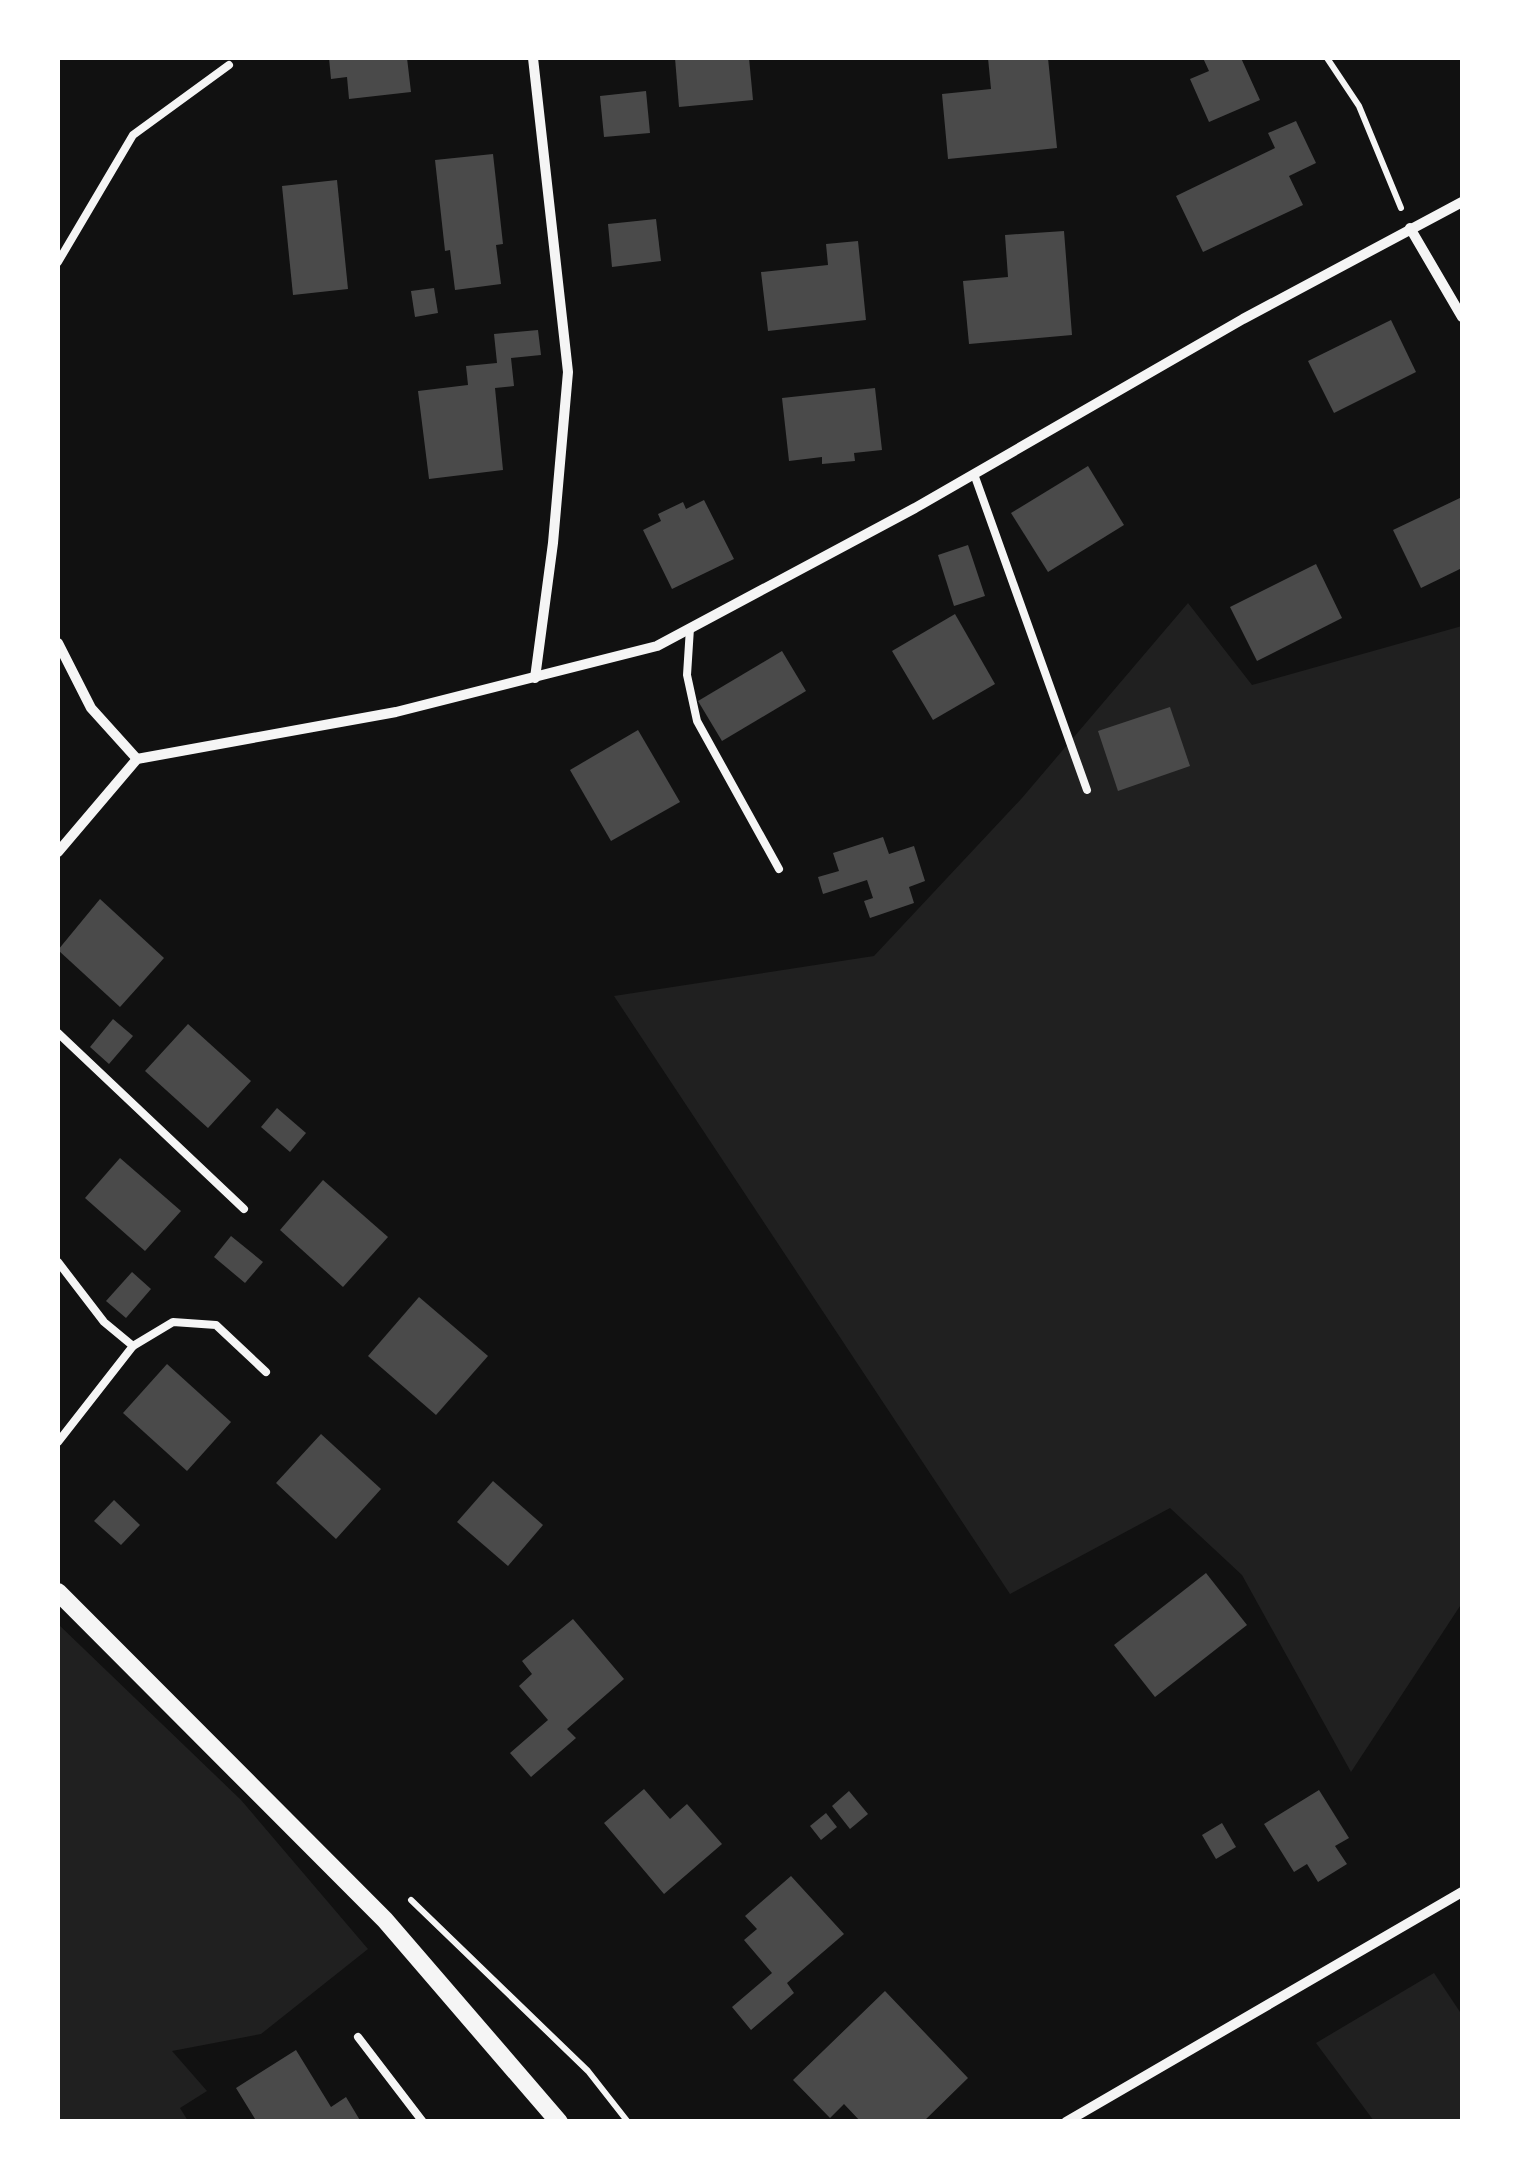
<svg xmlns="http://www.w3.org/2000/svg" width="1520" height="2179" font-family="Inter,sans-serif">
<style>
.green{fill:#202020}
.building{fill:#4a4a4a}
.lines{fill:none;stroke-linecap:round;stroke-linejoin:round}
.path{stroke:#f5f5f5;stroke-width:6}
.service{stroke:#f5f5f5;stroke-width:8}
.minor{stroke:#f5f5f5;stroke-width:10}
.tertiary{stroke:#f5f5f5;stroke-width:18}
</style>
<rect width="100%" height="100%" fill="#111"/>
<g class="green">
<path d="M1188 603 1252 685 1462 626V1603L1351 1772 1242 1575 1170 1508 1010 1594 614 996 874 956 1022 798Z"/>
<path d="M58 1624 241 1800 368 1949 261 2034 172 2051 207 2091 180 2108 188 2121H58Z"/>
<path d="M1434 1973 1462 2015V2121H1374L1316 2043Z"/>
</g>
<g class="building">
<path d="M329 58H407L411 92 349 99 347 77 331 79Z"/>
<path d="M675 58H749L753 100 679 107Z"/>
<path d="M988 58H1048L1057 148 948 159 942 94 991 89Z"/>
<path d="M1203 58H1241L1260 100 1209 122 1190 79 1209 71Z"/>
<path d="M646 91 650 133 604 137 600 96Z"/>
<path d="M1296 121 1316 163 1289 176 1303 205 1203 252 1176 196 1275 148 1268 133Z"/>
<path d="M493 154 503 244 496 245 501 284 455 290 450 250 445 251 435 160Z"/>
<path d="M337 180 348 289 293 295 282 186Z"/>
<path d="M656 219 661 261 612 267 608 224Z"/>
<path d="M1064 231 1072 335 969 344 963 281 1008 277 1005 235Z"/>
<path d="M858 241 866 320 768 331 761 272 828 265 826 244Z"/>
<path d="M434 288 438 313 415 317 411 291Z"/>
<path d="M1391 320 1416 372 1334 413 1308 361Z"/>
<path d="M538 330 541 355 511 358 514 386 495 388 503 470 429 479 418 391 468 385 466 366 497 363 494 334Z"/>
<path d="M875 388 882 450 854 453 855 461 822 464V457L789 461 782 398Z"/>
<path d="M1088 466 1124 525 1048 572 1011 513Z"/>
<path d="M1462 497V568L1421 588 1393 530Z"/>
<path d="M704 500 734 559 672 589 643 530 661 521 658 514 683 502 686 509Z"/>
<path d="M968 545 985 596 954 606 938 555Z"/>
<path d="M1316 564 1342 618 1257 661 1230 607Z"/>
<path d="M955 614 995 684 933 720 892 651Z"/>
<path d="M782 651 806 691 722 741 698 701Z"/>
<path d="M1170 707 1190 766 1118 791 1098 731Z"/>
<path d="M638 730 680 802 611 841 570 770Z"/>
<path d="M883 837 889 854 914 846 925 881 909 887 914 903 870 918 864 901 873 898 867 880 823 894 818 877 839 871 833 853Z"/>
<path d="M100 899 164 958 120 1007 58 950Z"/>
<path d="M113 1019 133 1036 109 1064 90 1047Z"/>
<path d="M188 1024 251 1081 208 1128 145 1071Z"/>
<path d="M277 1108 306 1133 290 1152 261 1127Z"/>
<path d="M120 1158 181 1211 145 1251 85 1198Z"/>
<path d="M323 1180 388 1237 343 1287 280 1230Z"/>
<path d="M231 1236 263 1262 245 1283 214 1257Z"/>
<path d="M132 1272 151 1289 126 1318 106 1301Z"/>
<path d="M419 1297 488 1356 436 1415 368 1356Z"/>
<path d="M167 1364 231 1422 187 1471 123 1413Z"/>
<path d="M321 1434 381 1489 336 1539 276 1483Z"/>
<path d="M493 1481 543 1525 508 1566 457 1522Z"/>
<path d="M114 1500 140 1525 121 1545 94 1521Z"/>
<path d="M1206 1573 1247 1625 1155 1697 1114 1645Z"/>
<path d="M573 1619 624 1679 567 1729 576 1738 531 1777 510 1753 548 1720 519 1686 532 1674 522 1661Z"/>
<path d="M644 1789 670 1819 687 1804 722 1844 664 1894 604 1823Z"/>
<path d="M1319 1790 1349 1838 1335 1846 1347 1864 1318 1882 1307 1864 1294 1872 1264 1824Z"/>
<path d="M849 1791 868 1814 850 1829 832 1806Z"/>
<path d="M826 1813 837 1827 821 1840 810 1826Z"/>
<path d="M1222 1823 1236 1847 1216 1859 1202 1835Z"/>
<path d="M791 1876 844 1934 787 1983 794 1993 751 2030 732 2007 772 1973 744 1940 757 1929 745 1916Z"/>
<path d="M885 1991 968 2078 923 2122H861L844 2104 830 2118 793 2080Z"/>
<path d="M296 2050 331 2107 346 2097 361 2122H257L236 2088Z"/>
</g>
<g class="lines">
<g class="path">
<path d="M1327 58 1359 106 1401 208"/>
<path d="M411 1900 588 2071 628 2122"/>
</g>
<g class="service">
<path d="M58 262 133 135 229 65"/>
<path d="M974 474 1087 790"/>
<path d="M690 628 687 675 697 721 779 869"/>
<path d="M58 1033 244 1209"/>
<path d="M58 1262 104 1322 133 1346 58 1442"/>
<path d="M133 1346 173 1322 216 1325 266 1372"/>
<path d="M358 2037 423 2122"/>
</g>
<g class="minor">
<path d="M533 58 568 372 553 543 535 678"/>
<path d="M1410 228 1462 317"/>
<path d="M58 643 91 708 137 759"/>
<path d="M58 852 137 759 396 712 657 646 915 508 1243 319 1462 202"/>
<path d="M1066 2122 1462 1892"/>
</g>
<path class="tertiary" d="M58 1592 385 1920 559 2122"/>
</g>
<rect width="1520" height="2179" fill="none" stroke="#ffffff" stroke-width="120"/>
</svg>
